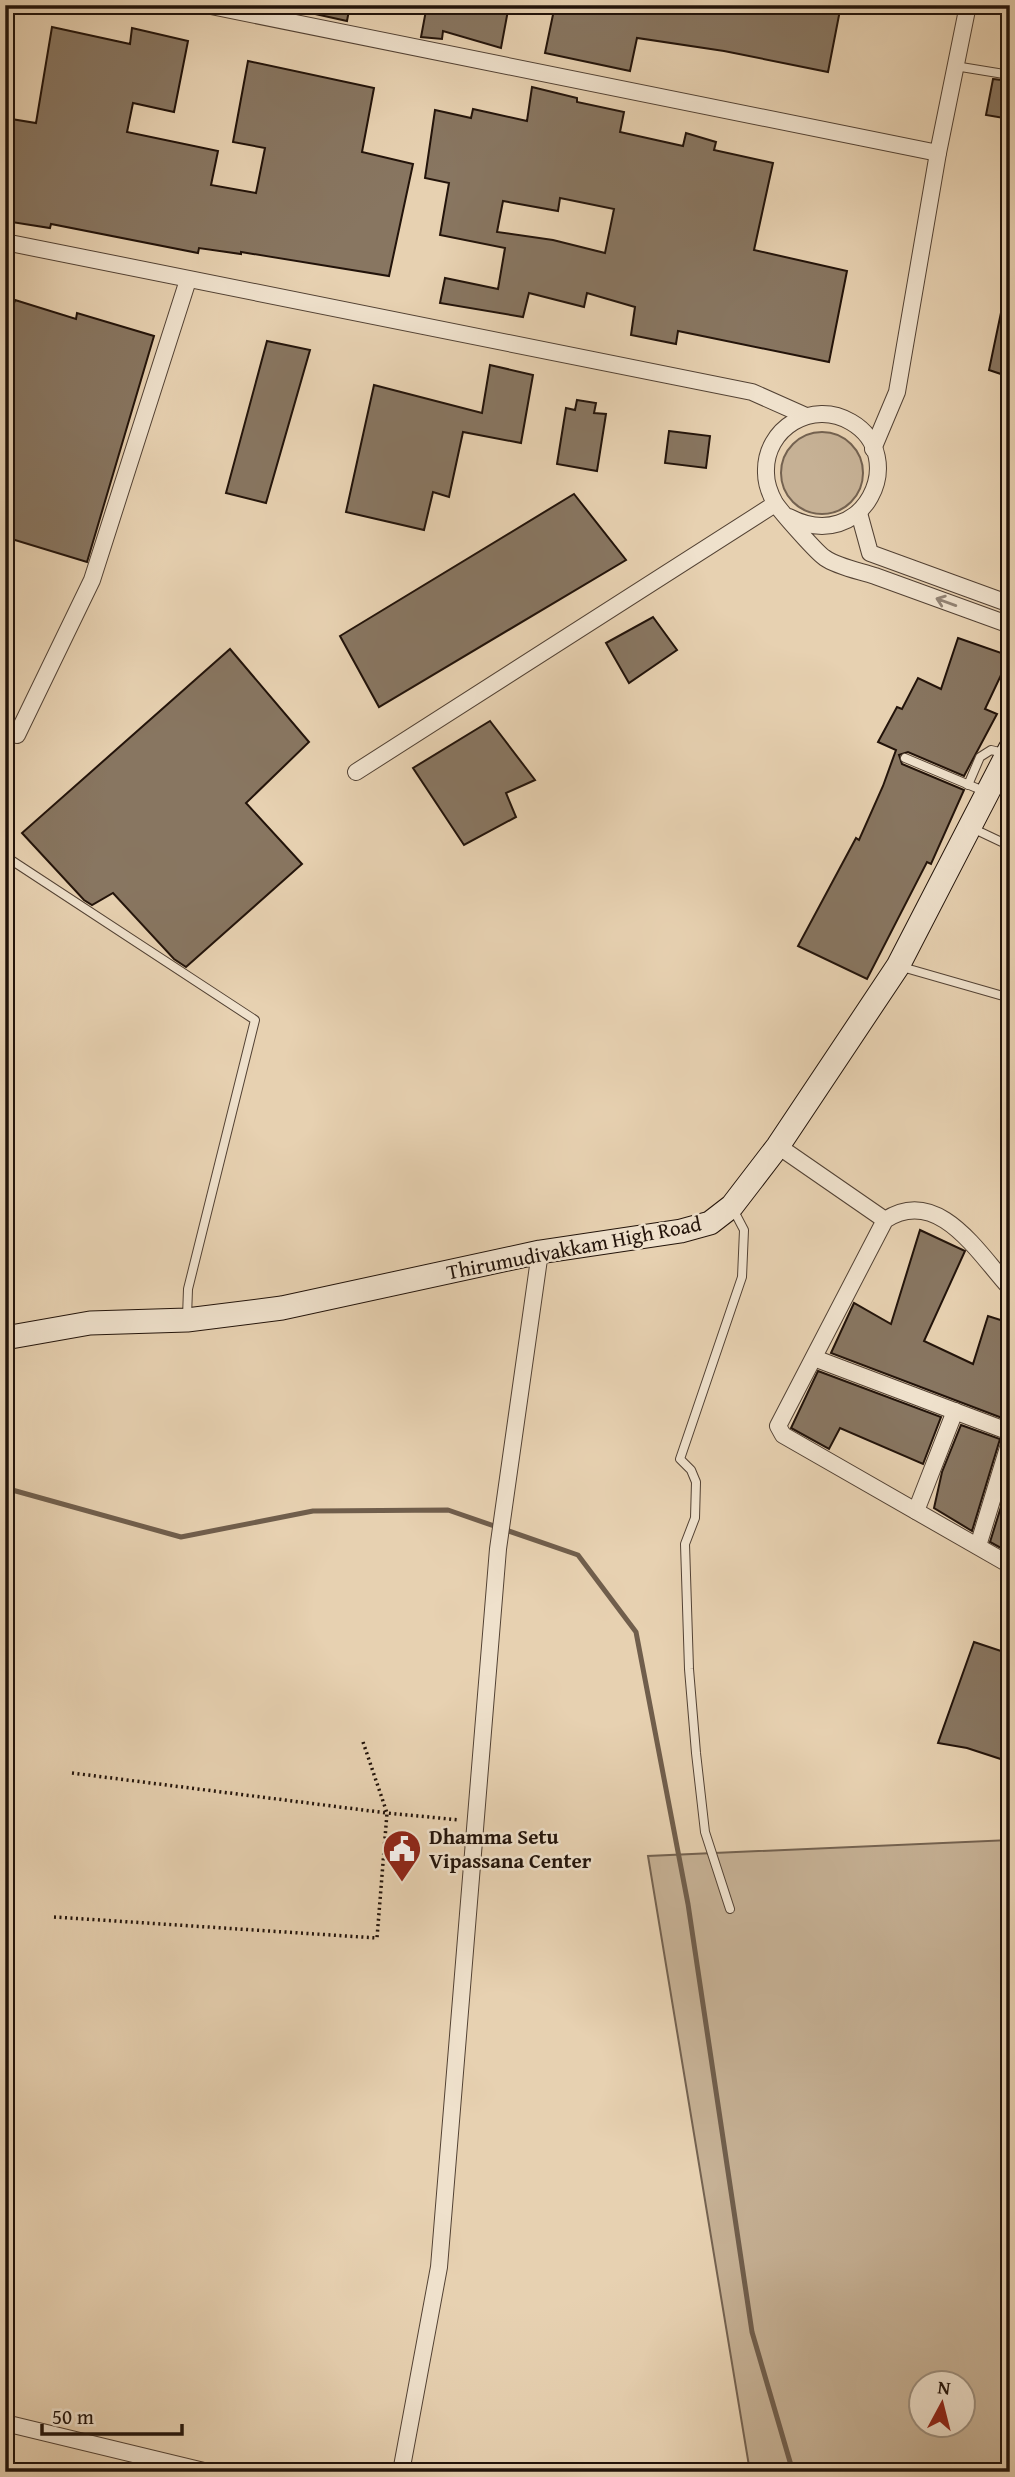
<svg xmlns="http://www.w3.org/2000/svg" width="1015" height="2477" font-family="'Gentium Book Plus',serif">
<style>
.green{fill:#c6b195;stroke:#746250;stroke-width:2;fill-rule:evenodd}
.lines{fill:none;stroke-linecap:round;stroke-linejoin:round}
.stream{stroke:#705e4c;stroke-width:5}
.building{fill:#887661;stroke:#22130a;stroke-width:2;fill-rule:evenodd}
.lane-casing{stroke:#534234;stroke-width:10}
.street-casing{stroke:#534234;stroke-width:18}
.secondary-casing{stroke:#22130a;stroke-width:25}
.path{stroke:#22130a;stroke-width:3.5;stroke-dasharray:2 3.5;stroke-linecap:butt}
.lane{stroke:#efe1cc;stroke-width:8}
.street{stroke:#efe1cc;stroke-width:16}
.secondary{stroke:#efe1cc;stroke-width:23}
.oneway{stroke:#938475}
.labels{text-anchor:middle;stroke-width:5;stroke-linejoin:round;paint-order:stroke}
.street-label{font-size:21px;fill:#22130a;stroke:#efe1cc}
.poi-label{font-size:21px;font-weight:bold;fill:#22130a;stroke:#efe1cc;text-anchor:start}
</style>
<rect width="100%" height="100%" fill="#e7d1b1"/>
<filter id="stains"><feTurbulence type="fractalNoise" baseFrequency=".00286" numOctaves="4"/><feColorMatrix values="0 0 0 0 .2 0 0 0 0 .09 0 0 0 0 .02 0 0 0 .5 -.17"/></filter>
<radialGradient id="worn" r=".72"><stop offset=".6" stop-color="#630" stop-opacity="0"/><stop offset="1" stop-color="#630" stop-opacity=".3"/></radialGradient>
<g class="green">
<circle cx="822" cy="473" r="41"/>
<path d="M1010 1840V2472H750L648 1856ZM920 2382H962V2424H920Z"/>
</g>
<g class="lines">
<path class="stream" d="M5 1488 181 1537 313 1511 448 1510 578 1555 636 1632 688 1904 752 2332 793 2472"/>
</g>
<g class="building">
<path d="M307 5H350L347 21 306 12Z"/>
<path d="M427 5H509L501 48 443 31 442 39 421 37Z"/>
<path d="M555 5H841L828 72 724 51 637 38 630 71 545 53Z"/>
<path d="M52 27 130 44 132 28 188 41 174 112 133 103 127 132 218 151 211 185 256 193 265 148 233 142 248 61 374 88 362 152 413 164 389 276 241 252V254L199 248 198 253 51 224 50 228 5 221V118L36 123Z"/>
<path d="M993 79 1010 81V119L986 115Z"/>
<path d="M532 87 577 98V102L624 112 620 132 683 146 686 133 716 142 714 150 773 163 754 250 847 271 829 362 678 331 676 344 631 335 635 307 587 293 584 307 529 293 523 317 440 303 445 278 498 289 505 248 440 235 449 183 425 178 435 110 471 118 473 109 527 121ZM560 198 614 209 605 253 553 240 497 232 503 201 558 211Z"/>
<path d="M15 300 76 319 77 313 154 336 87 562 5 537V335Z"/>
<path d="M1003 303H1010V377L989 370Z"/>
<path d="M267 341 310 350 266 503 226 493Z"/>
<path d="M490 365 533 375 521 443 463 432 449 497 433 492 424 530 346 512 374 385 482 413Z"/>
<path d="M577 400 596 403 594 413 606 414 597 471 557 464 566 408 575 410Z"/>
<path d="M669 431 710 436 706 468 665 463Z"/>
<path d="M574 494 626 560 379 707 340 636Z"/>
<path d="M653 617 677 650 629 683 606 643Z"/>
<path d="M958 638 1010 656 985 709 997 714 964 776 908 752 899 755 902 764 964 790 931 864 927 862 867 979 798 946 856 838 859 840 883 786 896 750 878 742 897 707 902 709 918 678 941 689Z"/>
<path d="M230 649 309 742 246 803 302 864 186 967 174 959 113 893 92 905 84 900 22 833Z"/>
<path d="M490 721 535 780 506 793 516 817 464 845 413 768Z"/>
<path d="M920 1230 965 1251 924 1341 973 1364 988 1316 1010 1323V1421L831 1353 854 1303 891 1324Z"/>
<path d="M818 1371 941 1417 923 1464 840 1428 829 1449 791 1428Z"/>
<path d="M961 1425 1000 1439 972 1531 934 1508 942 1472Z"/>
<path d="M1010 1478V1553L990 1542Z"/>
<path d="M974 1642 1010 1654V1762L967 1748 938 1743Z"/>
</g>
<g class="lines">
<g class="lane-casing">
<g id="lane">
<path d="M955 66 1010 75"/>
<path d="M905 758 986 792"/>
<path d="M968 785 980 757 991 750 1004 753"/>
<path d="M972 828 1010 846"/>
<path d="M5 864 11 860 255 1020 188 1289 187 1317"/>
<path d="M902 967 1010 998"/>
<path d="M730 1909 705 1832 696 1753 689 1669 685 1544 695 1518 696 1482 691 1470 680 1459 742 1277 744 1230 733 1209"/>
</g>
</g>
<g class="street-casing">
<g id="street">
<path d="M206 5 938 153"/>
<path d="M5 242 752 392 806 416"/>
<path d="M873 449 897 392 938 153 968 5"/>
<path d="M859 513 870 553 1010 604"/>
<path d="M789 517C864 556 910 456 851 422 813 399 764 428 766 473 766 483 770 494 775 503 781 512 817 553 825 558 838 567 860 571 875 576 920 592 965 609 1010 625"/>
<path d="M17 735 92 580 188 280"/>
<path d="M356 772 775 504"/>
<path d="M778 1146 885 1220"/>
<path d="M1010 1288C978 1253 938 1185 885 1220L778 1426 783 1435 1010 1565"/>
<path d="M814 1358 1010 1432"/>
<path d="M916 1511 955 1411"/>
<path d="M978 1546 1010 1441"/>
<path d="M5 2423 208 2472"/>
<path d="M401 2472 439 2267 498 1549 540 1252"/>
</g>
</g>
<g class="secondary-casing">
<path id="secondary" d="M5 1338 90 1323 187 1320 282 1308 540 1252 681 1231 710 1223 732 1206 778 1146 898 966 1010 749"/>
</g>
<g class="path">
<path d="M72 1773 387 1813 362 1739"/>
<path d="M54 1917 377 1938 387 1813 460 1820"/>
</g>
<use href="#lane" class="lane"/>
<use href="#street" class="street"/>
<use href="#secondary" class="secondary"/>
</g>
<defs><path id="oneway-shaft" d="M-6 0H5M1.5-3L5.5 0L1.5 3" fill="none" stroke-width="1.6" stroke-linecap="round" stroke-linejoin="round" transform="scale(1.75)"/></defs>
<use class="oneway" href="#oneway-shaft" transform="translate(946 602) rotate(-160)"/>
<defs>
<g id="civic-pin" transform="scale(2.0125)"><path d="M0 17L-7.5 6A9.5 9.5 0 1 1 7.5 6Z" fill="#8f2418" stroke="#efe1cc"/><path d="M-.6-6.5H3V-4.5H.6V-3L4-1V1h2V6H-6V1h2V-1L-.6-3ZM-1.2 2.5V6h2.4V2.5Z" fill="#fff"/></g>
</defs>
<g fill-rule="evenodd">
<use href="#civic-pin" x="402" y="1849"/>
</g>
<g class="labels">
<g class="street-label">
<text transform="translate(574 1248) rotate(-11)" y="7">Thirumudivakkam High Road</text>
</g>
<g class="poi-label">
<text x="429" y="1844">Dhamma Setu<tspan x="429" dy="24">Vipassana Center</tspan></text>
</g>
</g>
<rect width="1015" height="2477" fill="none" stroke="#e7d1b1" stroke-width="28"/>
<rect x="7" y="7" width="1001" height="2463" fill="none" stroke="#22130a" stroke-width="3.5"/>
<rect x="14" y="14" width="987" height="2449" fill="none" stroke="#22130a" stroke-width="2"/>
<g transform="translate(942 2404) rotate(7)"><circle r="33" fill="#efe1cc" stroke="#9d8f7e" stroke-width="2"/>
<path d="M0-5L12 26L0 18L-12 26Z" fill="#8f2418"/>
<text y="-10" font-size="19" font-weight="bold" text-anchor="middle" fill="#22130a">N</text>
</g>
<path d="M42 2424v10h140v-10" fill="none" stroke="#22130a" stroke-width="3.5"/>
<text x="52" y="2424" font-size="21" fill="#22130a" stroke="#efe1cc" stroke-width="5" paint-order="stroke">50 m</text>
<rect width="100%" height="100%" filter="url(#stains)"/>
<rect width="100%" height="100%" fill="url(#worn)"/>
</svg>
